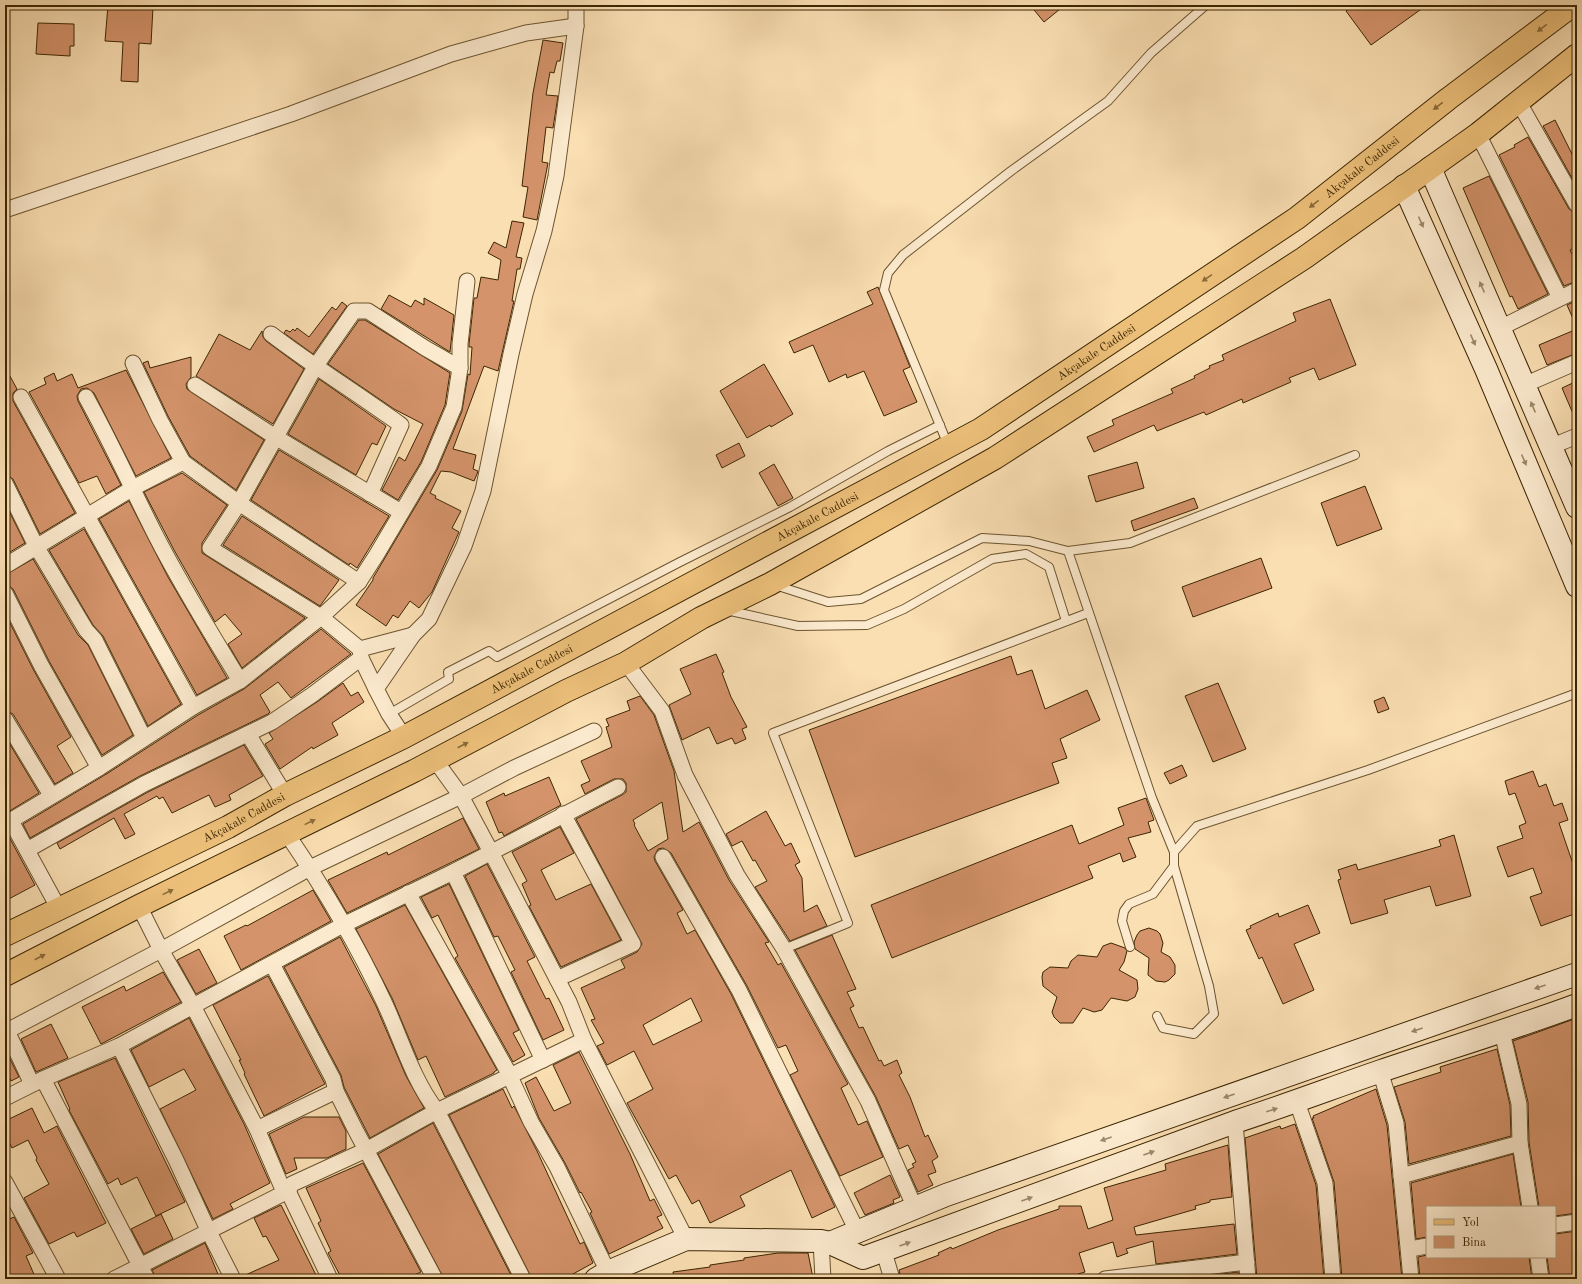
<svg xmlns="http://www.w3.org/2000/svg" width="1582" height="1284" font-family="'Old Standard TT',serif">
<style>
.building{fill:#d4936b;stroke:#3d2603;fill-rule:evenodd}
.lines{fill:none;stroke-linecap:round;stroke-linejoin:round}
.lane-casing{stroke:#6c542f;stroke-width:10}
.street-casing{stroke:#6c542f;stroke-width:17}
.secondary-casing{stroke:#3d2603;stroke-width:24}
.primary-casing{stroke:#3d2603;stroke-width:24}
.lane{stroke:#fceace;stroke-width:8}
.street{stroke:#fceace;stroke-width:15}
.secondary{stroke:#fceace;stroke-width:22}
.primary{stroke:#edc07a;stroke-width:22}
.oneway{fill:#8c6b39}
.oneway2{fill:#9c8868}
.labels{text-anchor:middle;stroke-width:3;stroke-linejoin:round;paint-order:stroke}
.street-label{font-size:12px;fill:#3d2603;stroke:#fceace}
</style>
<rect width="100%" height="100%" fill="#fadfb3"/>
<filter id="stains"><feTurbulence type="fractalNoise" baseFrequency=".005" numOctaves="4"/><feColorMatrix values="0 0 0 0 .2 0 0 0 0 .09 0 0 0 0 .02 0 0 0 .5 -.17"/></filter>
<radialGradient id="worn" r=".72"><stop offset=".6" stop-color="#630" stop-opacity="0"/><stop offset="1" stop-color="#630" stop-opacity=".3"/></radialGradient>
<g class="building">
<path d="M108 5 153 7 151 44 139 43 138 82 121 81 123 42 105 41Z"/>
<path d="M1030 5H1065L1044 22Z"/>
<path d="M1354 5H1427L1371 45 1346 11Z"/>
<path d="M38 23 74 24V46H70V56L36 54Z"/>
<path d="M543 40 563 43 560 61H557L554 73 550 72 546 95 558 96 553 128 546 127 542 162 548 163 537 220 523 217 528 187 522 186 533 93Z"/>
<path d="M1555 120 1577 164V187L1543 126Z"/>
<path d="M1528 137 1569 209 1577 214V247L1570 250 1577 264V281L1564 286 1499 155 1515 147 1514 145Z"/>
<path d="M1489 176 1548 294 1518 309 1512 296 1510 297 1463 188Z"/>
<path d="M512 221 524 223 516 257 522 258 520 269H517L512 301H514L498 371 484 366 453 449 476 455 473 469 478 471 477 474 474 481 451 472 441 471 430 493 436 496 435 498 461 511 452 528 459 532 432 592 419 608 410 601 398 618 393 615 386 626 356 605 373 580V578L437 470 462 411 468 374 470 375 472 347H469V344L474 298H477L481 277 498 280 501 260 488 253 494 242 506 248Z"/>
<path d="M878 287 910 367 903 370 917 402 884 416 864 371 847 378 846 374 829 382 813 345 794 353 789 342 873 304 867 292Z"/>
<path d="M389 295 411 307 415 300 424 305V298L454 315 450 352 381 309Z"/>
<path d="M1330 299 1356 365 1319 380 1314 368 1289 378 1291 382 1243 403 1242 399 1206 415 1204 412 1157 431 1154 425 1094 452 1087 437 1114 425 1112 420 1173 393 1171 389 1195 378 1194 376 1210 368 1209 366 1224 360 1222 355 1296 321 1293 313Z"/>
<path d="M1577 300V328L1567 305Z"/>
<path d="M342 302 347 306 313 354 284 333 286 330 290 332 293 329 295 331 297 328 309 337 332 307 336 310Z"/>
<path d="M359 320H365L450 373 445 405 421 462 398 500 382 490 399 457 405 461 423 424 394 409 328 364Z"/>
<path d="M1577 329V353L1547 365 1539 345Z"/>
<path d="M262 331 263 337 266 341 304 369 273 424 196 376 219 334 250 350Z"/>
<path d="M191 357V377L186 384 187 389 264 440 236 490 190 456 168 416 143 363 148 361 150 368Z"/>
<path d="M764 364 793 414 771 427 770 425 747 438 720 391Z"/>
<path d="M5 367 17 389 13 393V401L75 513 40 534 13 479 5 474Z"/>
<path d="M126 370 171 458 136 476 94 393 87 388 81 389 77 396 78 401 121 485 106 494 97 476 79 483 29 392 46 384 44 378 54 373 57 381 72 374 78 388Z"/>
<path d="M319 379 386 426 377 445 372 443 356 475 288 434Z"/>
<path d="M1577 381V423L1562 388Z"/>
<path d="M739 443 745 456 722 468 716 455Z"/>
<path d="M279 450 389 516 357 568 350 563 349 565 251 500Z"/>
<path d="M1137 462 1144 488 1096 502 1088 476Z"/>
<path d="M774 464 793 498 778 506 759 473Z"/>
<path d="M182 473 227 505 202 543V553L305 618 242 668 228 644 242 634 225 614 215 622 174 550 144 492Z"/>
<path d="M1365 486 1382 529 1337 546 1321 503Z"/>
<path d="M1194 498 1198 508 1134 531 1131 521Z"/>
<path d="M129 501 168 577 227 678 197 695 99 519Z"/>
<path d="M5 503 25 543 5 555Z"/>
<path d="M242 516 339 580 320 606 223 545Z"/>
<path d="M84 529 181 704 148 726 103 636 93 625 49 550Z"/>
<path d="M1261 558 1272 588 1193 617 1182 587Z"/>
<path d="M33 559 78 635 88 645 133 735 102 755 49 661 13 589 5 584V575Z"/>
<path d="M5 613 33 669 71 737 57 746 73 773 55 784 13 714 5 710Z"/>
<path d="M321 629 351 654 291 698 278 682 260 695 270 712 268 714 140 776 30 838 23 824 108 773 198 715 244 689Z"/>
<path d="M716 654 724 672 722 673 731 697 747 727 742 729 746 739 735 744 732 738 717 744 709 727 682 740 669 705 691 694 680 669Z"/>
<path d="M1011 656 1017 675 1032 670 1045 709 1087 690 1100 720 1060 739 1067 758 1052 763 1059 783 855 857 809 730Z"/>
<path d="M343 683 351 696 358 692 364 702 332 723 338 735 313 749 312 747 280 769 265 744 273 739 269 733 317 702Z"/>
<path d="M1218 683 1246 749 1213 762 1185 696Z"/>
<path d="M640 696 654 715 674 771 683 832 699 822 729 880 769 942 765 943 778 965 781 963 848 1084 841 1088 858 1125 867 1121 883 1157 840 1176 790 1075 798 1071 786 1045 778 1048 747 986 671 853 663 848 658 849 654 857 655 861 683 910 677 913 687 934 695 930 731 994 835 1207 812 1218 791 1170 740 1196 745 1206 710 1223 699 1200 692 1204 676 1175 669 1179 627 1103 653 1089 634 1051 607 1065 597 1046 604 1043 591 1020 595 1019 581 988 625 968 621 960 637 952 642 944 576 819 622 795 626 792V783L623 779H614L585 794 581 785 590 781 581 761 612 747 606 727 609 726 606 719 630 710 627 701ZM662 802 668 839 648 851 634 825 635 824 633 820ZM691 998 702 1021 653 1045 643 1025Z"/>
<path d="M1384 697 1389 709 1378 713 1374 701Z"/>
<path d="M5 736 39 793 8 812 5 807Z"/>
<path d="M244 745 263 776 229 795 231 800 215 807 209 795 172 813 163 797 159 799 157 796 124 814 135 834 125 839 114 818 60 849 57 843 148 792Z"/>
<path d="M1182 765 1187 776 1170 784 1164 773Z"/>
<path d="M1533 771 1539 787 1546 784 1554 806 1562 803 1568 820 1559 823 1573 864 1577 863V913L1541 926 1530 897 1542 893 1533 868 1508 877 1497 847 1523 838 1519 826 1526 823 1515 793 1509 795 1505 781Z"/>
<path d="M549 777 561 805 504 836 502 832 499 833 486 802 504 793 505 796Z"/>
<path d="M1146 798 1154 820 1148 822 1151 832 1128 838 1136 857 1123 862 1120 853 1088 866 1093 878 892 958 871 905 1072 825 1079 844 1124 825 1118 808Z"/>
<path d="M766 811 785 846 791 843 800 862 795 865 802 878 804 912 817 905 827 926 790 941 755 887 767 881 755 860 753 861 742 841 732 846 726 834Z"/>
<path d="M463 818 479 849 347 913 328 880 387 852 388 855Z"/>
<path d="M560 827 574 853 541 870 556 900 591 884 621 940 561 967 529 906 531 905 522 884 527 881 512 852Z"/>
<path d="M7 833 35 885 5 901V834Z"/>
<path d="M1454 835 1471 896 1436 906 1430 886 1384 900 1388 913 1351 924 1338 880 1341 879 1338 870 1356 864 1358 870 1441 846 1439 840Z"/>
<path d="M487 864 535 957 527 961 546 999 549 998 564 1030 543 1040 511 972 515 970 498 936 494 937 465 876Z"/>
<path d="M449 884 519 1030 513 1033 525 1055 513 1062 455 958 458 956 438 915 432 918 421 897Z"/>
<path d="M313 890 331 921 241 970 224 936 246 925 247 926Z"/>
<path d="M405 905 497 1070 494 1072V1073L445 1097 426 1056 418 1060 392 998 356 929Z"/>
<path d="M1308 905 1320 933 1294 944 1314 990 1283 1004 1262 957 1259 959 1246 930 1251 928 1250 926 1278 913 1279 917Z"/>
<path d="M1149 928 1157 931 1160 934 1163 943 1161 952 1170 957 1175 965V974L1169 980 1165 982 1156 981 1148 975 1149 958 1135 949 1134 942 1137 935 1140 931Z"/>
<path d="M832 935 856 989 847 992 854 1006 850 1008 859 1028 863 1027 879 1061 881 1060 884 1066 897 1060 902 1073 899 1075 910 1097 925 1137 928 1135 938 1157 932 1161 936 1172 928 1175 933 1185 918 1192 908 1170 914 1167 912 1164 916 1162 908 1145 899 1149 876 1097 795 950Z"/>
<path d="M340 937 376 1006 406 1076 424 1108 370 1138 344 1087 341 1075 284 967Z"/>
<path d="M1111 943 1125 948 1127 951 1124 962 1119 970 1137 980 1138 989 1135 997 1127 1001 1111 998 1102 1010 1094 1012 1083 1008 1073 1023H1060L1054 1017 1052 1012 1057 997 1043 986 1042 977 1043 972 1050 967 1068 968 1071 961 1078 955 1097 957 1103 946Z"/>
<path d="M199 949 217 983 196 994 177 960Z"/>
<path d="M163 972 181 1002 101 1044 82 1007 124 986 126 991Z"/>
<path d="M268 976 325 1084 264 1116 244 1074 245 1073 239 1060H241L213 1005Z"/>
<path d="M189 1018 244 1124 270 1183 230 1204 233 1209 213 1219 160 1109 196 1090 184 1069 149 1087 131 1050Z"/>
<path d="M1577 1018V1213L1555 1216V1207H1539L1529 1142 1528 1102 1513 1041Z"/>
<path d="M51 1024 68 1058 36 1072 21 1039Z"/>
<path d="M1497 1049 1510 1105 1511 1136 1409 1164 1405 1122 1394 1087 1441 1072 1440 1067Z"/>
<path d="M579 1052 630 1154 650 1201 654 1199 662 1215 657 1217 663 1228 609 1254 590 1213 592 1212 581 1192 580 1193 565 1163 539 1118 525 1083 536 1077 554 1111 571 1103 553 1065Z"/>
<path d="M9 1057 19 1077 11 1081 5 1068V1059Z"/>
<path d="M115 1058 185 1202 156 1216 137 1177 121 1185 118 1178 108 1184 69 1110 70 1109 58 1082Z"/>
<path d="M503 1089 512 1108 514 1106 537 1151 580 1244 584 1242 593 1263 564 1279H532L449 1115Z"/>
<path d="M1376 1089 1387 1125 1402 1279H1342L1334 1182 1312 1118H1314L1313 1116Z"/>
<path d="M32 1108 44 1133 57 1126 106 1223 77 1237 74 1232 49 1244 24 1198 49 1184 36 1160 37 1158 28 1140 12 1148 5 1134V1121Z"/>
<path d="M304 1117H339L346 1131V1149L327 1158H294L297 1169 286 1174 269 1134Z"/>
<path d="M433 1123 513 1279H444L378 1154Z"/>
<path d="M1295 1124 1316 1185 1324 1279H1257L1245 1138 1280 1126 1281 1129Z"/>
<path d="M1228 1145 1232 1197 1210 1200V1202L1195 1206 1196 1209 1134 1227 1136 1235 1234 1224 1237 1254 1156 1264 1153 1241 1126 1249 1128 1253 1117 1257 1113 1242 1079 1253 1085 1272 1078 1274 1080 1279H1066L1065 1275 1054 1279H901L899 1270 939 1255 938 1253 951 1247 952 1249 998 1230 1059 1209V1206H1081L1088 1229 1113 1220 1104 1188 1166 1170 1165 1164Z"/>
<path d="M1513 1154 1521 1207H1427V1237L1416 1239 1411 1183Z"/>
<path d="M363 1163 421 1272 406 1279H342L328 1253 331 1251 318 1223 321 1221 306 1188Z"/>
<path d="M890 1175 900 1197 893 1200 894 1203 865 1215 854 1193Z"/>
<path d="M281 1205 318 1279H242L241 1277 279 1260 266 1236 263 1237 254 1218Z"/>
<path d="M161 1214 173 1239 144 1254 131 1229Z"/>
<path d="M14 1217 33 1253 26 1256 36 1279H5V1221Z"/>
<path d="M1577 1231V1279H1550L1547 1257H1555V1234Z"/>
<path d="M205 1243 220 1279H156L152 1270Z"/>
<path d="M778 1253H808L813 1278 674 1279 673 1272 710 1267V1265L744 1260V1258Z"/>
<path d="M1427 1255V1257H1529L1532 1279H1420L1418 1257Z"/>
<path d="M1238 1272 1239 1279H1181Z"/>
</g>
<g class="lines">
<g class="lane-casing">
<g id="lane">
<path d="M948 445 884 290 888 273 903 255 1011 171 1108 101 1151 53 1206 5"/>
<path d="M1068 551 1130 543 1355 455"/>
<path d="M775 585 828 602 861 599 982 538 1029 541 1068 551 1152 798 1174 852"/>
<path d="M726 610 798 626 867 625 904 609 992 559 1026 554 1049 567 1066 621"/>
<path d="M389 714 449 679 448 672 489 651 497 657 680 562 790 507 888 451 940 425"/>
<path d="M1130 947 1122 921 1124 911 1129 904 1153 894 1174 866"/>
<path d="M784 949 848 923 773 733 1088 613"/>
<path d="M1157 1016 1163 1028 1194 1034 1214 1014 1209 986 1174 866V852L1197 826 1368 770 1577 693"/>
</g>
</g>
<g class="street-casing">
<g id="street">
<path d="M1518 101 1577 205"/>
<path d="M1478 134 1560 298"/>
<path d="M5 210 291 114 451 54 526 33 576 26"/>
<path d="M1500 328 1577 290"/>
<path d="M271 334C313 366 358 394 401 425L370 494"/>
<path d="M133 363 160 420 183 462"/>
<path d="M195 385 277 438 401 512"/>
<path d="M1524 385 1577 362"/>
<path d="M21 397 193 707"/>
<path d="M86 397C111 442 132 489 156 536 181 585 211 633 240 681"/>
<path d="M1550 447 1577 436"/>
<path d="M5 483 36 546 86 630 95 640 144 738"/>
<path d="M5 566 133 488 183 462 239 503 359 582"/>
<path d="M5 593 41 665 99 768"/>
<path d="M360 649 413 635"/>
<path d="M626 663 662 711 685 775 737 875 784 949 868 1101 915 1208"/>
<path d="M376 689 361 658 360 649 321 617 210 548 239 503 315 367 354 311H368L425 348 460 368"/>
<path d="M5 719 51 795"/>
<path d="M248 734 285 795"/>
<path d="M404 737 389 714 376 689 413 635 429 619 464 546 483 491 511 354 525 294 544 231 556 176 576 26V5"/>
<path d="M435 760 461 796 491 852 569 1002 584 1040 686 1239"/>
<path d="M11 821 59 909"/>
<path d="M5 824 99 768 193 707 240 681 321 617 359 582 377 554 429 466 454 407 460 368V344L467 281"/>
<path d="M287 834C323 887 357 944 384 1002 401 1038 412 1079 437 1111L523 1279"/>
<path d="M27 850 144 784 272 722 312 695 361 658"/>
<path d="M663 857 739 990 858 1233"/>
<path d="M453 872 543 1060"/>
<path d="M408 893 507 1070 531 1122 557 1167 608 1272"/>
<path d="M139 906 161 950 193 1006 257 1129 281 1185 288 1191 330 1279"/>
<path d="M272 964 333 1079 336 1091 356 1131 435 1279"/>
<path d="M557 979 633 944 563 814"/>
<path d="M1502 1032 1519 1104 1520 1143 1530 1207"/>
<path d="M1380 1071 1396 1123 1411 1279"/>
<path d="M43 1079 119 1046"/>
<path d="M32 1084 7 1031 161 950 310 868 461 796 514 768 594 731"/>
<path d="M5 1098 43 1079 147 1279"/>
<path d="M1297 1102 1325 1183 1333 1279"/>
<path d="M1235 1122 1248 1279"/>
<path d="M257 1129 336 1091"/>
<path d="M1401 1176 1520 1143"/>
<path d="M5 1182 58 1279"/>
<path d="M1555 1225 1577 1222"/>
<path d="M821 1241 823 1279"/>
<path d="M1410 1249 1427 1246"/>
<path d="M884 1252 892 1279"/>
<path d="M1538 1257 1541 1279"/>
<path d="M114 1279 288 1191 292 1184 366 1150 437 1111 584 1040"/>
<path d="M233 1279 208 1230 176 1160 119 1046 343 925 453 872 618 787"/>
<path d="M1105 1279 1247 1262"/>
</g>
</g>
<g class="secondary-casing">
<g id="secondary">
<path d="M1430 168 1577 507"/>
<path d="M1404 186 1486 369 1577 586"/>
<path d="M830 1243 946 1195 1577 974"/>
<path d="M596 1279 608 1272 686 1239 821 1241 830 1243 863 1258 1235 1122C1284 1106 1332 1088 1381 1071 1446 1049 1512 1029 1577 1005"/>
</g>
</g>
<g class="primary-casing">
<g id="primary">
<path id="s1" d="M5 935 228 827 285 795 404 737 981 429 1297 218 1448 99 1573 5"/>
<path d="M5 975 139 906 414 771 566 691 626 663 701 618 770 584 995 458 1304 258 1478 134 1577 55"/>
</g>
</g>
<use href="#lane" class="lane"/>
<use href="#street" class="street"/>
<use href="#secondary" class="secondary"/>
<use href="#primary" class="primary"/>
</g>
<defs><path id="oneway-solid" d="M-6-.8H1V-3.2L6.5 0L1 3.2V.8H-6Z"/></defs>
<g class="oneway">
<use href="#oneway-solid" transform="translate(1542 28) rotate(143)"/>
<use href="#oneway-solid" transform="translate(1438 106) rotate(142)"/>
<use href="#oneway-solid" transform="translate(1314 204) rotate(142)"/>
<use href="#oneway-solid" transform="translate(1207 278) rotate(146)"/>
<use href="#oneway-solid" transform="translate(463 745) rotate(-27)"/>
<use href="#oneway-solid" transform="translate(310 822) rotate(-26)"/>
<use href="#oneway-solid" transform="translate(168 892) rotate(-26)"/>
<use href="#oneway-solid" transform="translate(40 957) rotate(-27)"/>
</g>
<g class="oneway2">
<use href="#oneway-solid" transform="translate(1421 222) rotate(66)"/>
<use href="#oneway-solid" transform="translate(1482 287) rotate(-114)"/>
<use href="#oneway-solid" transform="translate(1473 340) rotate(66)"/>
<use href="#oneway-solid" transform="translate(1533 407) rotate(-113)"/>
<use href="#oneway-solid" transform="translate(1524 460) rotate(67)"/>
<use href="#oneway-solid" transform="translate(1540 987) rotate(161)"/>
<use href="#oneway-solid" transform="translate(1417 1030) rotate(161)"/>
<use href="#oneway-solid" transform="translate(1229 1096) rotate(161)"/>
<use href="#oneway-solid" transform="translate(1272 1110) rotate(-17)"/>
<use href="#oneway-solid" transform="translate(1106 1139) rotate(161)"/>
<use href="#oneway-solid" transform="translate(1149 1153) rotate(-20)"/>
<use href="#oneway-solid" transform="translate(1027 1199) rotate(-20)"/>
<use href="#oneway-solid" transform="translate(905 1244) rotate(-20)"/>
</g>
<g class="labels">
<g class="street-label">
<text dy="4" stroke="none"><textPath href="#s1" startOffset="1562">Akçakale Caddesi</textPath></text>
<text dy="4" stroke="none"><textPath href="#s1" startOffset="1238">Akçakale Caddesi</textPath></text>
<text dy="4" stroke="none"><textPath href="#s1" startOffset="914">Akçakale Caddesi</textPath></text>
<text dy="4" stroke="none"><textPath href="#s1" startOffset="590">Akçakale Caddesi</textPath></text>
<text dy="4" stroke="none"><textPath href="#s1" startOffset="266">Akçakale Caddesi</textPath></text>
</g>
</g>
<rect width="1582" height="1284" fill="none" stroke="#fadfb3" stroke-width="20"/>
<rect x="6" y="6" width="1570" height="1272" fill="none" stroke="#3d2603" stroke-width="2"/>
<rect x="10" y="10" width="1562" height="1264" fill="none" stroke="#3d2603"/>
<rect x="1426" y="1206" width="130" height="52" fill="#fceace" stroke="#b09c7d"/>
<rect x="1434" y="1219" width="20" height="6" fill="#edc07a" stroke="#b09c7d"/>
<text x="1462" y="1226" font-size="12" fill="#3d2603">Yol</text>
<rect x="1434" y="1236" width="20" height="12" fill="#d4936b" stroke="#b09c7d"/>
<text x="1462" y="1246" font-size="12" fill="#3d2603">Bina</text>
<rect width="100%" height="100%" filter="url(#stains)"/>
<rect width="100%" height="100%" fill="url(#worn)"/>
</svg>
